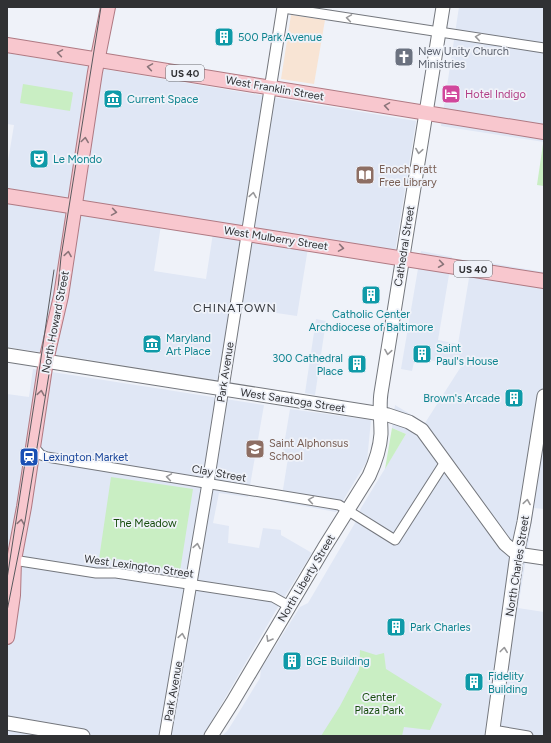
<svg xmlns="http://www.w3.org/2000/svg" width="551" height="743" font-family="Figtree,sans-serif">
<style>
.built{fill:#e0e7f5;fill-rule:evenodd}
.education{fill:#f8e4d4}
.green{fill:#c9eec3}
.lines{fill:none;stroke-linecap:round;stroke-linejoin:round}
.minor-casing{stroke:#74777d;stroke-width:11}
.tertiary-casing{stroke:#74777d;stroke-width:13}
.secondary-casing{stroke:#74777d;stroke-width:15}
.primary-casing{stroke:#af7a83;stroke-width:16}
.minor{stroke:#fff;stroke-width:9}
.tertiary{stroke:#fff;stroke-width:11}
.secondary{stroke:#fff;stroke-width:13}
.primary{stroke:#f8c7ce;stroke-width:14}
.tram{stroke:#595a5e;stroke-width:1}
.oneway{stroke:#98989a}
.oneway2{stroke:#8a7479}
.labels{text-anchor:middle;stroke-width:3.5;stroke-linejoin:round;paint-order:stroke}
.shield{fill:#eff2f9;stroke:#696b6f;stroke-width:1}
.shield-label{font-size:10px;font-weight:bold;fill:#303134}
.culture-label{font-size:11px;fill:#0d838f;stroke:#eff2f9;text-anchor:start}
.worship-label{font-size:11px;fill:#5b616d;stroke:#eff2f9;text-anchor:start}
.street-label{font-size:11px;fill:#303134;stroke:#eff2f9}
.hotel-label{font-size:11px;fill:#b23c85;stroke:#eff2f9;text-anchor:start}
.education-label{font-size:11px;fill:#785e54;stroke:#eff2f9;text-anchor:start}
.transit-label{font-size:11px;fill:#164399;stroke:#eff2f9;text-anchor:start}
.park-label{font-size:11px;fill:#174c0d;stroke:#eff2f9}
.neighbourhood-label{font-size:12px;letter-spacing:1px;fill:#373a3f;stroke:#eff2f9}
</style>
<rect width="100%" height="100%" fill="#eff2f9"/>
<g class="built">
<path d="M459 7H544V142L441 126Z"/>
<path d="M7 53 416 121 395 252 7 188V167L14 125 7 124Z"/>
<path d="M7 201 161 225 154 271 206 279 213 233 308 248 297 316 242 308 230 382 7 347Z"/>
<path d="M421 251 452 257 438 340 458 344 472 260 544 272V509L534 508 518 608 544 612V736H222L228 730 260 678 261 669 300 607 308 603 355 523 361 508 406 434 392 428 395 405 425 423 462 365 415 358 412 371 401 369Z"/>
<path d="M316 319 326 321 315 395 305 393Z"/>
<path d="M33 369 264 405 248 497 219 493 213 523 229 526 228 543 259 548 263 528 281 530V535L312 553 275 612 203 736H7V394L29 397ZM193 489 132 563V561L117 559 116 561 99 559Z"/>
<path d="M290 409 371 420 367 461 336 512 281 502 288 458 282 457Z"/>
</g>
<path class="education" d="M291 15 325 20 314 84 281 79Z"/>
<g class="green">
<path d="M23 84 72 92 73 93 70 111 20 103Z"/>
<path d="M543 144H544V186L537 185Z"/>
<path d="M392 428 406 434 385 469Z"/>
<path d="M111 477 193 489 180 571 132 564V561L117 559V561L99 559Z"/>
<path d="M360 650 376 655 384 653 386 669 442 704 430 730 404 727 402 736H321L340 706 359 670Z"/>
</g>
<g class="lines">
<g class="minor-casing">
<g id="minor">
<path d="M283 8 544 48"/>
<path d="M33 446 41 455 47 457 339 505 395 540 445 462"/>
<path d="M7 559 96 573H116L273 597 289 606"/>
<path d="M493 730 528 736"/>
</g>
</g>
<g class="tertiary-casing">
<path id="tertiary" d="M165 736 208 483 283 7"/>
</g>
<g class="secondary-casing">
<g id="secondary">
<path d="M7 355 388 415 409 422 422 430 505 544 517 554 544 558"/>
<path d="M7 723 83 736"/>
<path d="M211 736 232 703 324 548 369 476C375 463 380 449 381 434 381 420 379 406 381 393L443 7"/>
<path d="M492 736 517 554 524 522 544 396"/>
</g>
</g>
<g class="primary-casing">
<g id="primary">
<path d="M7 45 544 132"/>
<path d="M7 196 544 281"/>
<path d="M7 637 13 595 14 560 24 507 46 361 61 296 95 72 108 7"/>
</g>
</g>
<use href="#minor" class="minor"/>
<use href="#tertiary" class="tertiary"/>
<use href="#secondary" class="secondary"/>
<use href="#primary" class="primary"/>
<g class="tram">
<path d="M7 579 37 385 54 270"/>
<path d="M7 611 25 521 51 362 61 257 101 7"/>
</g>
</g>
<defs><path id="oneway-chevron" d="M-2-3.5L2.5 0L-2 3.5" fill="none" stroke-width="1.6" stroke-linecap="round" stroke-linejoin="round"/></defs>
<g class="oneway">
<use href="#oneway-chevron" transform="translate(349 18) rotate(-171)"/>
<use href="#oneway-chevron" transform="translate(478 37) rotate(-171)"/>
<use href="#oneway-chevron" transform="translate(419 151) rotate(99)"/>
<use href="#oneway-chevron" transform="translate(253 195) rotate(-81)"/>
<use href="#oneway-chevron" transform="translate(388 352) rotate(99)"/>
<use href="#oneway-chevron" transform="translate(169 477) rotate(-171)"/>
<use href="#oneway-chevron" transform="translate(311 500) rotate(-171)"/>
<use href="#oneway-chevron" transform="translate(527 502) rotate(-81)"/>
<use href="#oneway-chevron" transform="translate(197 546) rotate(-80)"/>
<use href="#oneway-chevron" transform="translate(182 636) rotate(-81)"/>
<use href="#oneway-chevron" transform="translate(269 639) rotate(120)"/>
<use href="#oneway-chevron" transform="translate(504 650) rotate(-83)"/>
</g>
<g class="oneway2">
<use href="#oneway-chevron" transform="translate(60 53) rotate(-171)"/>
<use href="#oneway-chevron" transform="translate(150 67) rotate(-171)"/>
<use href="#oneway-chevron" transform="translate(387 106) rotate(-171)"/>
<use href="#oneway-chevron" transform="translate(85 140) rotate(-82)"/>
<use href="#oneway-chevron" transform="translate(114 212) rotate(9)"/>
<use href="#oneway-chevron" transform="translate(341 248) rotate(9)"/>
<use href="#oneway-chevron" transform="translate(68 254) rotate(-81)"/>
<use href="#oneway-chevron" transform="translate(441 264) rotate(8)"/>
<use href="#oneway-chevron" transform="translate(41 393) rotate(-81)"/>
<use href="#oneway-chevron" transform="translate(21 522) rotate(-81)"/>
</g>
<defs>
<g id="building-square" transform="scale(1)"><rect x="-9" y="-9" width="18" height="18" rx="4" fill="#0f9aa8" stroke="#eff2f9"/><path d="M-4-6H4V6H1V3H-1V6H-4ZM-2.5-4.3h1.7v1.8h-1.7ZM.8-4.3h1.7v1.8H.8ZM-2.5-1h1.7V.8h-1.7ZM.8-1h1.7V.8H.8Z" fill="#fff"/></g>
<g id="church-square" transform="scale(1)"><rect x="-9" y="-9" width="18" height="18" rx="4" fill="#6b7280" stroke="#eff2f9"/><path d="M-1.2-6h2.4v3.5h3.3v2.4h-3.3V6h-2.4V-.1h-3.3v-2.4h3.3Z" fill="#fff"/></g>
<g id="hotel-square" transform="scale(1)"><rect x="-9" y="-9" width="18" height="18" rx="4" fill="#d1479c" stroke="#eff2f9"/><path d="M-6-4.5h1.5V1H6V5H4.5V3h-9V5H-6ZM-4 0a1.8 1.8 0 1 1 3.6 0ZM.5 0V-2.5h3Q6-2.5 6 0Z" fill="#fff"/></g>
<g id="museum-square" transform="scale(1)"><rect x="-9" y="-9" width="18" height="18" rx="4" fill="#0f9aa8" stroke="#eff2f9"/><path d="M0-6L6-3V-2H-6V-3ZM-5-1h2V3h-2ZM-1-1h2V3h-2ZM3-1h2V3H3ZM-6 4H6V6H-6Z" fill="#fff"/></g>
<g id="theatre-square" transform="scale(1)"><rect x="-9" y="-9" width="18" height="18" rx="4" fill="#0f9aa8" stroke="#eff2f9"/><path d="M-5-5.5Q0-4 5-5.5V0Q5 5 0 6Q-5 5-5 0ZM-3.3-2.5H-1v1.5H-3.3ZM1-2.5H3.3v1.5H1ZM-2.8 1Q0 5.5 2.8 1Z" fill="#fff"/></g>
<g id="library-square" transform="scale(1)"><rect x="-9" y="-9" width="18" height="18" rx="4" fill="#8d6e63" stroke="#eff2f9"/><path d="M-6-4Q-3-5.5-.7-3.5V5Q-3 3-6 4ZM6-4Q3-5.5 .7-3.5V5Q3 3 6 4Z" fill="#fff"/></g>
<g id="school-square" transform="scale(1)"><rect x="-9" y="-9" width="18" height="18" rx="4" fill="#8d6e63" stroke="#eff2f9"/><path d="M0-5L7-2L0 1L-7-2ZM-4 1L0 2.5L4 1V4Q0 6-4 4Z" fill="#fff"/></g>
<g id="station-square" transform="scale(1)"><rect x="-9" y="-9" width="18" height="18" rx="4" fill="#1a4fb4" stroke="#eff2f9"/><path d="M-3-6H3Q5-6 5-4V2Q5 4 3 4L4.5 6H3L1.5 4h-3L-3 6H-4.5L-3 4Q-5 4-5 2V-4Q-5-6-3-6ZM-3.5-4v3h7v-3ZM-3.5 1v1.5H-2V1ZM2 1v1.5H3.5V1Z" fill="#fff"/></g>
</defs>
<g fill-rule="evenodd">
<use href="#building-square" x="224" y="37"/>
<use href="#church-square" x="404" y="57"/>
<use href="#hotel-square" x="451" y="94"/>
<use href="#museum-square" x="113" y="99"/>
<use href="#theatre-square" x="39" y="159"/>
<use href="#library-square" x="365" y="175"/>
<use href="#building-square" x="371" y="295"/>
<use href="#museum-square" x="152" y="344"/>
<use href="#building-square" x="422" y="354"/>
<use href="#building-square" x="357" y="364"/>
<use href="#building-square" x="514" y="398"/>
<use href="#school-square" x="255" y="449"/>
<use href="#station-square" x="29" y="457"/>
<use href="#building-square" x="396" y="627"/>
<use href="#building-square" x="292" y="661"/>
<use href="#building-square" x="474" y="682"/>
</g>
<g class="labels">
<g class="shield">
<rect x="166" y="65" width="38" height="16" rx="3"/>
<rect x="454" y="261" width="38" height="16" rx="3"/>
</g>
<g class="shield-label">
<text x="185" y="77">US 40</text>
<text x="473" y="273">US 40</text>
</g>
<g class="culture-label">
<text x="238" y="41">500 Park Avenue</text>
<text x="127" y="103">Current Space</text>
<text x="53" y="163">Le Mondo</text>
<text x="371" y="318" text-anchor="middle">Catholic Center<tspan x="371" dy="13">Archdiocese of Baltimore</tspan></text>
<text x="166" y="342">Maryland<tspan x="166" dy="13">Art Place</tspan></text>
<text x="436" y="352">Saint<tspan x="436" dy="13">Paul's House</tspan></text>
<text x="343" y="362" text-anchor="end">300 Cathedral<tspan x="343" dy="13">Place</tspan></text>
<text x="500" y="402" text-anchor="end">Brown's Arcade</text>
<text x="410" y="631">Park Charles</text>
<text x="306" y="665">BGE Building</text>
<text x="488" y="680">Fidelity<tspan x="488" dy="13">Building</tspan></text>
</g>
<g class="worship-label">
<text x="418" y="55">New Unity Church<tspan x="418" dy="13">Ministries</tspan></text>
</g>
<g class="street-label">
<text transform="translate(275 88) rotate(10)" y="4">West Franklin Street</text>
<text transform="translate(276 238) rotate(9)" y="4">West Mulberry Street</text>
<text transform="translate(404 246) rotate(-81)" y="4">Cathedral Street</text>
<text transform="translate(55 322) rotate(-79)" y="4">North Howard Street</text>
<text transform="translate(225 372) rotate(-81)" y="4">Park Avenue</text>
<text transform="translate(293 400) rotate(9)" y="4">West Saratoga Street</text>
<text transform="translate(219 473) rotate(10)" y="4">Clay Street</text>
<text transform="translate(139 566) rotate(8)" y="4">West Lexington Street</text>
<text transform="translate(517 566) rotate(-81)" y="4">North Charles Street</text>
<text transform="translate(306 578) rotate(-59)" y="4">North Liberty Street</text>
<text transform="translate(173 691) rotate(-80)" y="4">Park Avenue</text>
</g>
<g class="hotel-label">
<text x="465" y="98">Hotel Indigo</text>
</g>
<g class="education-label">
<text x="379" y="173">Enoch Pratt<tspan x="379" dy="13">Free Library</tspan></text>
<text x="269" y="447">Saint Alphonsus<tspan x="269" dy="13">School</tspan></text>
</g>
<g class="transit-label">
<text x="43" y="461">Lexington Market</text>
</g>
<g class="park-label">
<text x="145" y="527">The Meadow</text>
<text x="379" y="701">Center<tspan x="379" dy="13">Plaza Park</tspan></text>
</g>
<g class="neighbourhood-label">
<text x="235" y="312">CHINATOWN</text>
</g>
</g>
<rect width="551" height="743" fill="none" stroke="#303134" stroke-width="16"/>
</svg>
